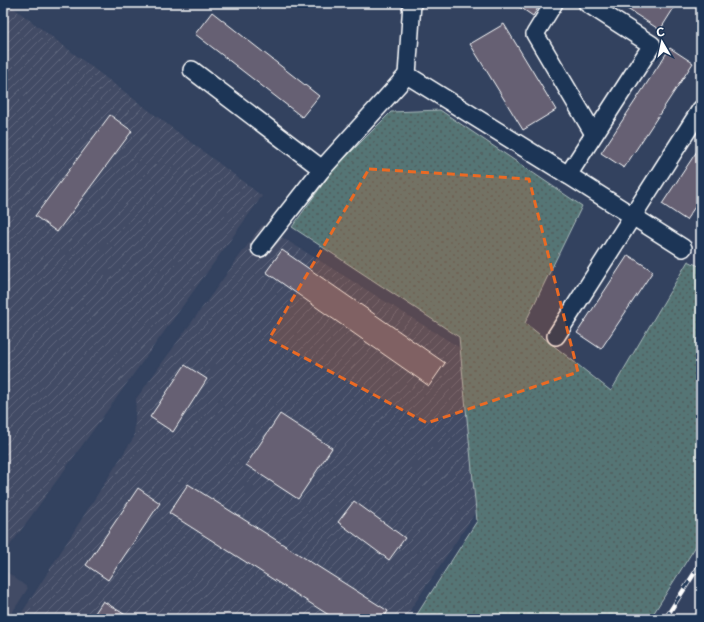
<svg xmlns="http://www.w3.org/2000/svg" width="704" height="622" font-family="'Playpen Sans',sans-serif">
<style>
.built{fill:#424b65}
.industrial{fill:url(#industrial-furrows)}
.grass{fill:url(#grass-dots);stroke:#aababa}
.building{fill:#666173;stroke:#fff}
.lines{fill:none;stroke-linecap:round;stroke-linejoin:round}
.minor-casing{stroke:#fff;stroke-width:20}
.minor{stroke:#1d3557;stroke-width:17}
.rail-casing{stroke:#fff;stroke-width:4.5}
.rail{stroke:#1d3557;stroke-width:3;stroke-dasharray:9;stroke-linecap:butt}
.marked{fill:#ea6a24;fill-opacity:0.2;stroke:#ea6a24;stroke-width:3;stroke-dasharray:8 5;stroke-linejoin:round}
</style>
<defs>
<pattern id="industrial-furrows" width="10" height="10" patternUnits="userSpaceOnUse"><rect width="10" height="10" fill="#424b65"/><path d="M-1 1l2-2M0 10L10 0M9 11l2-2" fill="none" stroke="#5e667c"/></pattern>
<pattern id="grass-dots" width="8" height="8" patternUnits="userSpaceOnUse"><rect width="8" height="8" fill="#557575"/><path d="M2 2h.1M6 6h.1" fill="none" stroke="#505c5c" stroke-width="1.8" stroke-linecap="round"/></pattern>
</defs>
<rect width="100%" height="100%" fill="#33425f"/>
<filter id="ink" filterUnits="userSpaceOnUse"><feTurbulence type="fractalNoise" baseFrequency=".025" numOctaves="2"/><feDisplacementMap in="SourceGraphic" scale="8" xChannelSelector="R" yChannelSelector="G"/><feConvolveMatrix kernelMatrix="1 2 1 2 8 2 1 2 1" color-interpolation-filters="sRGB"/></filter>
<g filter="url(#ink)">
<path class="built" d="M3 569 28 588 8 619H3Z"/>
<g class="industrial">
<path d="M3 3H7L262 196 3 555Z"/>
<path d="M262 225 549 403 404 619H18L134 437 136 399Z"/>
</g>
<path class="grass" d="M440 110 582 206 525 323 611 391 688 261 701 267V538L650 619H414L477 521 459 337 292 227 333 170 391 112Z"/>
<g class="building">
<path d="M514 3H541L533 16Z"/>
<path d="M618 3H677L660 30Z"/>
<path d="M212 12 319 96 302 117 195 34Z"/>
<path d="M504 24 556 110 523 130 470 44Z"/>
<path d="M670 48 693 63 624 168 601 153Z"/>
<path d="M110 115 132 131 57 232 35 216Z"/>
<path d="M701 145V198L686 220 662 204Z"/>
<path d="M282 250 445 363 429 386 266 272Z"/>
<path d="M628 255 653 271 601 349 577 333Z"/>
<path d="M185 365 207 379 173 432 150 417Z"/>
<path d="M280 414 332 448 298 499 246 465Z"/>
<path d="M188 484 388 611 383 619H335L169 513Z"/>
<path d="M138 488 160 503 108 580 86 565Z"/>
<path d="M354 501 405 538 389 560 338 522Z"/>
<path d="M103 601 132 619H91Z"/>
</g>
<g class="lines">
<g class="minor-casing">
<g id="minor">
<path d="M412 3 407 75 568 175 683 248"/>
<path d="M554 3 535 34 594 134"/>
<path d="M192 70 322 169"/>
<path d="M568 175 652 45 587 3"/>
<path d="M260 248 322 169 407 75"/>
<path d="M556 336 701 109"/>
</g>
</g>
<use href="#minor" class="minor"/>
<g class="rail-casing">
<path id="rail" d="M665 619 701 563"/>
</g>
<use href="#rail" class="rail"/>
</g>
</g>
<path class="marked" d="M369 169 529 179 578 372 427 423 269 339Z"/>
<rect width="704" height="622" fill="none" stroke="#1d3557" stroke-width="16"/>
<rect x="8" y="8" width="688" height="606" fill="none" stroke="#fff" stroke-width="1.5" filter="url(#ink)"/>
<g transform="translate(662 42) rotate(351)" stroke="#1d3557" stroke-width="3" paint-order="stroke">
<path d="M0-3L7 15L0 10L-7 15Z" fill="#ffffff"/>
<text y="-6" font-size="11" font-weight="bold" text-anchor="middle" fill="#ffffff">С</text>
</g>
</svg>
